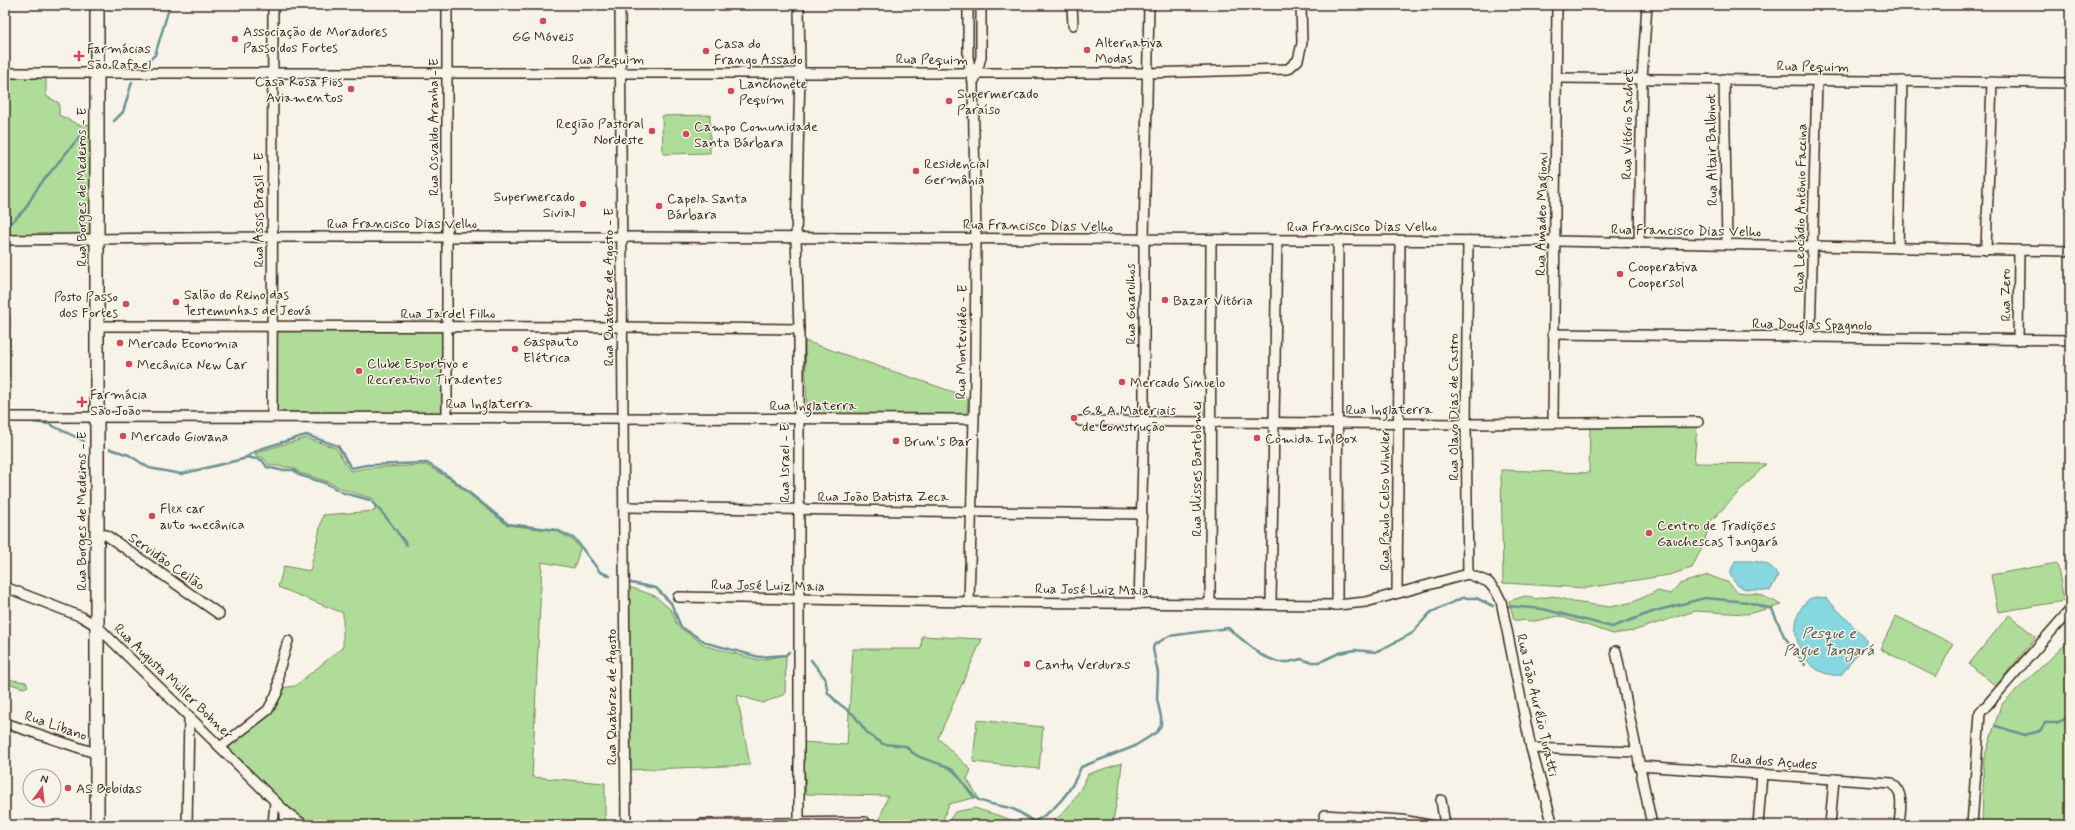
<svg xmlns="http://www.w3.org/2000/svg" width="2075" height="830" font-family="Mynerve,sans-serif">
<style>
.green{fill:#b0dc9a;stroke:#76835c}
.water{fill:#86d7e0;stroke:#689292}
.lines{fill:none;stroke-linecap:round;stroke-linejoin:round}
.stream{stroke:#689292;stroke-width:2.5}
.street-casing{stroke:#3b2a1e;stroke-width:12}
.secondary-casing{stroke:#3b2a1e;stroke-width:16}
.street{stroke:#f7f3e8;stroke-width:9}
.secondary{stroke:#f7f3e8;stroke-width:13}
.poi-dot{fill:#d1495b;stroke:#f7f3e8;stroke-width:1.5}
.labels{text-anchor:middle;stroke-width:3;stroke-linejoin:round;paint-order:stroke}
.poi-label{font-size:14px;fill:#3b2a1e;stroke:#f7f3e8;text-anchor:start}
.street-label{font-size:14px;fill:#3b2a1e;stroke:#f7f3e8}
.water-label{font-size:15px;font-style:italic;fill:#4e554e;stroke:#f7f3e8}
</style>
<rect width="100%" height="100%" fill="#f7f3e8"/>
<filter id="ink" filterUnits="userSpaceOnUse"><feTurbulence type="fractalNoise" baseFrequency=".025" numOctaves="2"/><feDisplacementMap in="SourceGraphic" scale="8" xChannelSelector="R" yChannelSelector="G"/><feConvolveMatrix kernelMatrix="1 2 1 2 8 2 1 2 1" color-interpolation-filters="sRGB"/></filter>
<g filter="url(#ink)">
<g class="green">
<path d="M8 77 46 78V96L59 103V115L79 125 93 124V235L11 236 9 227 5 230V227L9 226Z"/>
<path d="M710 115V153L663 154 662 116Z"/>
<path d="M5 315H10L9 377H5Z"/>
<path d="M276 330H443V413L275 412Z"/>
<path d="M805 341 968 397 967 415 807 414Z"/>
<path d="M1697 426 1694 463 1766 464 1710 522 1704 543 1692 568 1669 575 1586 588 1503 583 1501 470 1589 473 1590 428Z"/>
<path d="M306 438 336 448 350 471 367 468 426 465 450 479 507 525 557 531 574 541 580 549 574 568 542 562 532 777 605 783V825H311L289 808 228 748 272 711 281 688 295 686 343 647V613L278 587 284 566 310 571 323 515 375 511 374 499 345 490 326 481 300 473 294 468 269 465 264 458 254 455 261 451Z"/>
<path d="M2057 563 2064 601 1998 612 1991 575Z"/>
<path d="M1708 575 1729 583 1737 592 1759 594 1782 605 1747 614 1695 611 1633 631 1613 634 1559 616 1535 621 1514 620 1509 601 1525 596 1535 599 1553 596 1573 602 1610 607 1633 602 1657 591 1671 594 1679 584Z"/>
<path d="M627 586 655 596 671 610 678 626 706 646 759 660 786 655 785 694 763 703 737 695 750 765 628 770Z"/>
<path d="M2009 615 2036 637 1996 686 1969 664Z"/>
<path d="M1896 616 1953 644 1936 677 1880 649Z"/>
<path d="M922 636 982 639 938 738 971 770 967 779 978 797 949 804 941 825H884L878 823 888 796 806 794 803 742 847 745 853 649H921Z"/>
<path d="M2070 640V825H1982L1984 759 2001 705Z"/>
<path d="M5 675 12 680 26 682 28 686 23 688 5 682Z"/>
<path d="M977 720 1043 727 1039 769 973 762Z"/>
<path d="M1122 763 1119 790 1112 825H1047C1065 816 1080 792 1088 774Z"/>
<path d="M975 808C991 814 1008 817 1022 825H946L955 812Z"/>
</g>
<g class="water">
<path d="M1735 561C1751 561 1771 559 1778 576L1770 591C1752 588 1737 594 1730 573Z"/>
<path d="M1817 597 1826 598 1866 639V643L1841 675C1802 679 1780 624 1809 599Z"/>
</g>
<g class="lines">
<g class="stream">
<path d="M149 60 155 55 170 5"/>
<path d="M114 121 123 112 132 82"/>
<path d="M5 229 25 209 38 187 81 135"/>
<path d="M25 421 49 424 84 441"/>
<path d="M110 449 129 455 149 468 181 474 243 459 260 449 306 435 338 446 351 468 367 465 427 463 451 478 508 524 557 530 575 539 600 572 610 576"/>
<path d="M246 457 262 460 267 467 280 470H294L299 475 325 483 344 493 370 500 385 516 407 545"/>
<path d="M626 582 656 588 671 603 681 627 707 643 759 657 786 655 789 652"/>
<path d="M1508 606 1543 609 1612 627 1655 611 1705 598 1747 602 1772 609 1784 636 1805 665"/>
<path d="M811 660 825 678 828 693 837 702 854 715 868 734 883 744 906 746C917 761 936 760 951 769 962 776 968 794 977 799 988 805 1001 805 1013 809 1020 812 1027 817 1034 822 1056 810 1072 790 1081 767L1133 747 1157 732 1161 725V717L1157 699 1158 673 1153 649 1154 645 1169 636 1228 628 1261 655 1278 662H1289L1301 659 1310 662H1320L1339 653 1355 650 1375 652 1384 648 1411 634 1430 613 1462 598H1476L1493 606"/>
<path d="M1996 726 2025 735 2040 731 2045 723H2056L2070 717"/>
</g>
<g class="street-casing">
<g id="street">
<path d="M620 5 626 825"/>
<path d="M968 5V57L973 83 976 238 975 381 969 602"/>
<path d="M1072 5 1073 25"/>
<path d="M5 73H1148L1288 69 1298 60 1302 43 1301 5"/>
<path d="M1557 78 2070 83"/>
<path d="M975 79 981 57V5"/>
<path d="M1724 79 1727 244"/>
<path d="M5 240 272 237H622L1554 241 2070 251"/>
<path d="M1639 243 1642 79 1647 5"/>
<path d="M1898 248 1902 81"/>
<path d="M1986 250 1992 82"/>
<path d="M97 326 622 327 799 329"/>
<path d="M1553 334 2070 340"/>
<path d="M1810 338 1817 80"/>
<path d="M2018 340 2019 251"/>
<path d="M272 416 273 5"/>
<path d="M5 417C328 415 650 420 973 419"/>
<path d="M447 417V5"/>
<path d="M1080 421 1466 424 1698 422"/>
<path d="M1553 422 1557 5"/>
<path d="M624 507 1142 514"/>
<path d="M98 534 106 535 219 614"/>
<path d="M1468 574 1466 424 1468 241"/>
<path d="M5 587 82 617 97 626 285 811 304 825"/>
<path d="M1397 593 1400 241"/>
<path d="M678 597 969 602 1337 605 1366 602 1468 574 1488 582 1496 591 1501 601 1531 748 1553 825"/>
<path d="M1210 603 1211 240"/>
<path d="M1139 604 1144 423V240L1149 5"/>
<path d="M1271 604 1277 240"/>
<path d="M1337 605 1338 240"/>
<path d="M1616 651 1652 825"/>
<path d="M5 723 98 754"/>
<path d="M220 747 268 710 278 691 279 670 288 641"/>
<path d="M1531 748 1636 752"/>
<path d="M1639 766 1892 783C1905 794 1900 810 1899 825"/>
<path d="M1441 800 1445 825"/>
<path d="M701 824 865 822"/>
<path d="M187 825 189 716"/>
<path d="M273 825 275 801"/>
<path d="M285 825V811"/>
<path d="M799 825V329L796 238 800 72 799 5"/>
<path d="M1325 825 1324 815 1402 820 1429 825"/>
<path d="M1758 825 1762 774"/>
<path d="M1830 825 1834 779"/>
<path d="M1972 825 1980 713 2070 610"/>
</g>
</g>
<g class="secondary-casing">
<path id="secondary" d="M97 5V825"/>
</g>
<use href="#street" class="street"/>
<use href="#secondary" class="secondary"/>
</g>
</g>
<g class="poi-dot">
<circle cx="543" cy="21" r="4"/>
<circle cx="235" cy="39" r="4"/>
<circle cx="1087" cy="50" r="4"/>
<circle cx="706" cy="51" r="4"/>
<path d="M77 50h4v4h4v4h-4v4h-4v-4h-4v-4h4z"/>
<circle cx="351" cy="89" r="4"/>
<circle cx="731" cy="91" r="4"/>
<circle cx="949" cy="101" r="4"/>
<circle cx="652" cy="131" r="4"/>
<circle cx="686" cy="134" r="4"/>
<circle cx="916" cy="171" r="4"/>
<circle cx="583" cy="204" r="4"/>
<circle cx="659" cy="206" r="4"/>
<circle cx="1620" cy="274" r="4"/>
<circle cx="1165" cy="300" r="4"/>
<circle cx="176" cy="302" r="4"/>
<circle cx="126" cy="304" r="4"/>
<circle cx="120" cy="343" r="4"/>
<circle cx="515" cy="349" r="4"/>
<circle cx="129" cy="364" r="4"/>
<circle cx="359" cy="371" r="4"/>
<circle cx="1122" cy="382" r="4"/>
<path d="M80 396h4v4h4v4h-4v4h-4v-4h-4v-4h4z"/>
<circle cx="1074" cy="418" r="4"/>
<circle cx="123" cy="436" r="4"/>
<circle cx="1257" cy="438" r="4"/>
<circle cx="896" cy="441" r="4"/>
<circle cx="152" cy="516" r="4"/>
<circle cx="1649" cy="533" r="4"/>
<circle cx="1027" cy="664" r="4"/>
<circle cx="68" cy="788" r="4"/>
</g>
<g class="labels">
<g class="poi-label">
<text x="243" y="36">Associação de Moradores<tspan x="243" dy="16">Passo dos Fortes</tspan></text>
<text x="543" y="41" text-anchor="middle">GG Móveis</text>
<text x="1095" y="47">Alternativa<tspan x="1095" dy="16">Modas</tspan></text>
<text x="714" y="48">Casa do<tspan x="714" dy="16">Frango Assado</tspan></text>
<text x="87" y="53">Farmácias<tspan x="87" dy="16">São Rafael</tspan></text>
<text x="343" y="86" text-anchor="end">Casa Rosa Fios<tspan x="343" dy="16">Aviamentos</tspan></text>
<text x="739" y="88">Lanchonete<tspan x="739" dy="16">Pequim</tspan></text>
<text x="957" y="98">Supermercado<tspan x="957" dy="16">Paraíso</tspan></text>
<text x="644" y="128" text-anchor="end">Região Pastoral<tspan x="644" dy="16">Nordeste</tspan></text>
<text x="694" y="131">Campo Comunidade<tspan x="694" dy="16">Santa Bárbara</tspan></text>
<text x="924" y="168">Residencial<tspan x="924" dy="16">Germânia</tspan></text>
<text x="575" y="201" text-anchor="end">Supermercado<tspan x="575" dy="16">Sivial</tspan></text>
<text x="667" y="203">Capela Santa<tspan x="667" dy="16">Bárbara</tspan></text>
<text x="1628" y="271">Cooperativa<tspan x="1628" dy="16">Coopersol</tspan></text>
<text x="184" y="299">Salão do Reino das<tspan x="184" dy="16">Testemunhas de Jeová</tspan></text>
<text x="118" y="301" text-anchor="end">Posto Passo<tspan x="118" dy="16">dos Fortes</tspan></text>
<text x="1173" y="305">Bazar Vitória</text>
<text x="523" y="346">Gaspauto<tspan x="523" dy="16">Elétrica</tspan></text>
<text x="128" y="348">Mercado Economia</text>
<text x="367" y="368">Clube Esportivo e<tspan x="367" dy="16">Recreativo Tiradentes</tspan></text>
<text x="137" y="369">Mecânica New Car</text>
<text x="1130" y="387">Mercado Sinuelo</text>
<text x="90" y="399">Farmácia<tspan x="90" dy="16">São João</tspan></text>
<text x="1082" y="415">G &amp; A Materiais<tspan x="1082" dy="16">de Construção</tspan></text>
<text x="131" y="441">Mercado Giovana</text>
<text x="1265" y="443">Comida In Box</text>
<text x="904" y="446">Brun's Bar</text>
<text x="160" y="513">Flex car<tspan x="160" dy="16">auto mecânica</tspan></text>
<text x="1657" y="530">Centro de Tradições<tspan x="1657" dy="16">Gauchescas Tangará</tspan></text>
<text x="1035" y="669">Cantu Verduras</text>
<text x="76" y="793">AS Bebidas</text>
</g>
<g class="street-label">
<text x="608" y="64">Rua Pequim</text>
<text transform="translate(932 59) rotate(1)" y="5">Rua Pequim</text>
<text transform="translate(1813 66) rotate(1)" y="5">Rua Pequim</text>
<text transform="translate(1627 124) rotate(-89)" y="5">Rua Vitório Sachet</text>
<text transform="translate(433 127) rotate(-90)" y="5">Rua Osvaldo Aranha - E</text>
<text transform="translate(1711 150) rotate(-91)" y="5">Rua Altair Balbinot</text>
<text transform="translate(81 187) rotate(-90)" y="5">Rua Borges de Medeiros - E</text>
<text transform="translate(1800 208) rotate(-89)" y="5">Rua Leocádio Antônio Faccina</text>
<text transform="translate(258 210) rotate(-90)" y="5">Rua Assis Brasil - E</text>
<text transform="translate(1541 214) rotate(-89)" y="5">Rua Amadeo Magioni</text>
<text x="402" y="228">Rua Francisco Dias Velho</text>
<text transform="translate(1038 225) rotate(1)" y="5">Rua Francisco Dias Velho</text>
<text x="1362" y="231">Rua Francisco Dias Velho</text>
<text transform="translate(1686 230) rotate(1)" y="5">Rua Francisco Dias Velho</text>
<text transform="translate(608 287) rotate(-90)" y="5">Rua Quatorze de Agosto - E</text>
<text transform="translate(2005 295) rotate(-90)" y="5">Rua Zero</text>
<text transform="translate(1130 304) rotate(-90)" y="5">Rua Guarulhos</text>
<text x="448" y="318">Rua Jardel Filho</text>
<text transform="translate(1812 324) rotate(1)" y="5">Rua Douglas Spagnolo</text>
<text transform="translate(961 342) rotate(-89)" y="5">Rua Montevidéo - E</text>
<text x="489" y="408">Rua Inglaterra</text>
<text x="813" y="410">Rua Inglaterra</text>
<text transform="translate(1453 407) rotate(-90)" y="5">Rua Olavo Dias de Castro</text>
<text x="1389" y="414">Rua Inglaterra</text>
<text transform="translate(784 463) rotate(-90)" y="5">Rua Israel - E</text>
<text transform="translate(1196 469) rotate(-90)" y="5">Rua Ulisses Bartolomei</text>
<text x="883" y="501">Rua João Batista Zeca</text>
<text transform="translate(1384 500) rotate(-90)" y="5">Rua Paulo Celso Winkler</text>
<text transform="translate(81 511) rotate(-90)" y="5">Rua Borges de Medeiros - E</text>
<text transform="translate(167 561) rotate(35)" y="5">Servidão Ceilão</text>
<text transform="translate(768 585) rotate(1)" y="5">Rua José Luiz Maia</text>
<text transform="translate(1092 589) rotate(1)" y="5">Rua José Luiz Maia</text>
<text transform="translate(174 681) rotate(44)" y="5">Rua Augusta Müller Bohner</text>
<text transform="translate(611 697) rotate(-90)" y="5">Rua Quatorze de Agosto</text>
<text transform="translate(1538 705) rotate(77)" y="5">Rua João Aurélio Turatti</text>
<text transform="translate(56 725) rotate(19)" y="5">Rua Líbano</text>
<text transform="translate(1774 761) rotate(4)" y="5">Rua dos Açudes</text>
</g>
<g class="water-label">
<text x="1829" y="638">Pesque e<tspan x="1829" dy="17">Pague Tangará</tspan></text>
</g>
</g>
<rect width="2075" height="830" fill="none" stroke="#f7f3e8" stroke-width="20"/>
<rect x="10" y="10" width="2055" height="810" fill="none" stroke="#3b2a1e" stroke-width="1.5" filter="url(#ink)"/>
<g transform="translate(42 788) rotate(15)"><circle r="19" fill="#f7f3e8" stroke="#aca397"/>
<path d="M0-3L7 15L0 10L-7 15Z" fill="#d1495b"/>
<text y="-6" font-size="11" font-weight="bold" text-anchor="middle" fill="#3b2a1e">N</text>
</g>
</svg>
